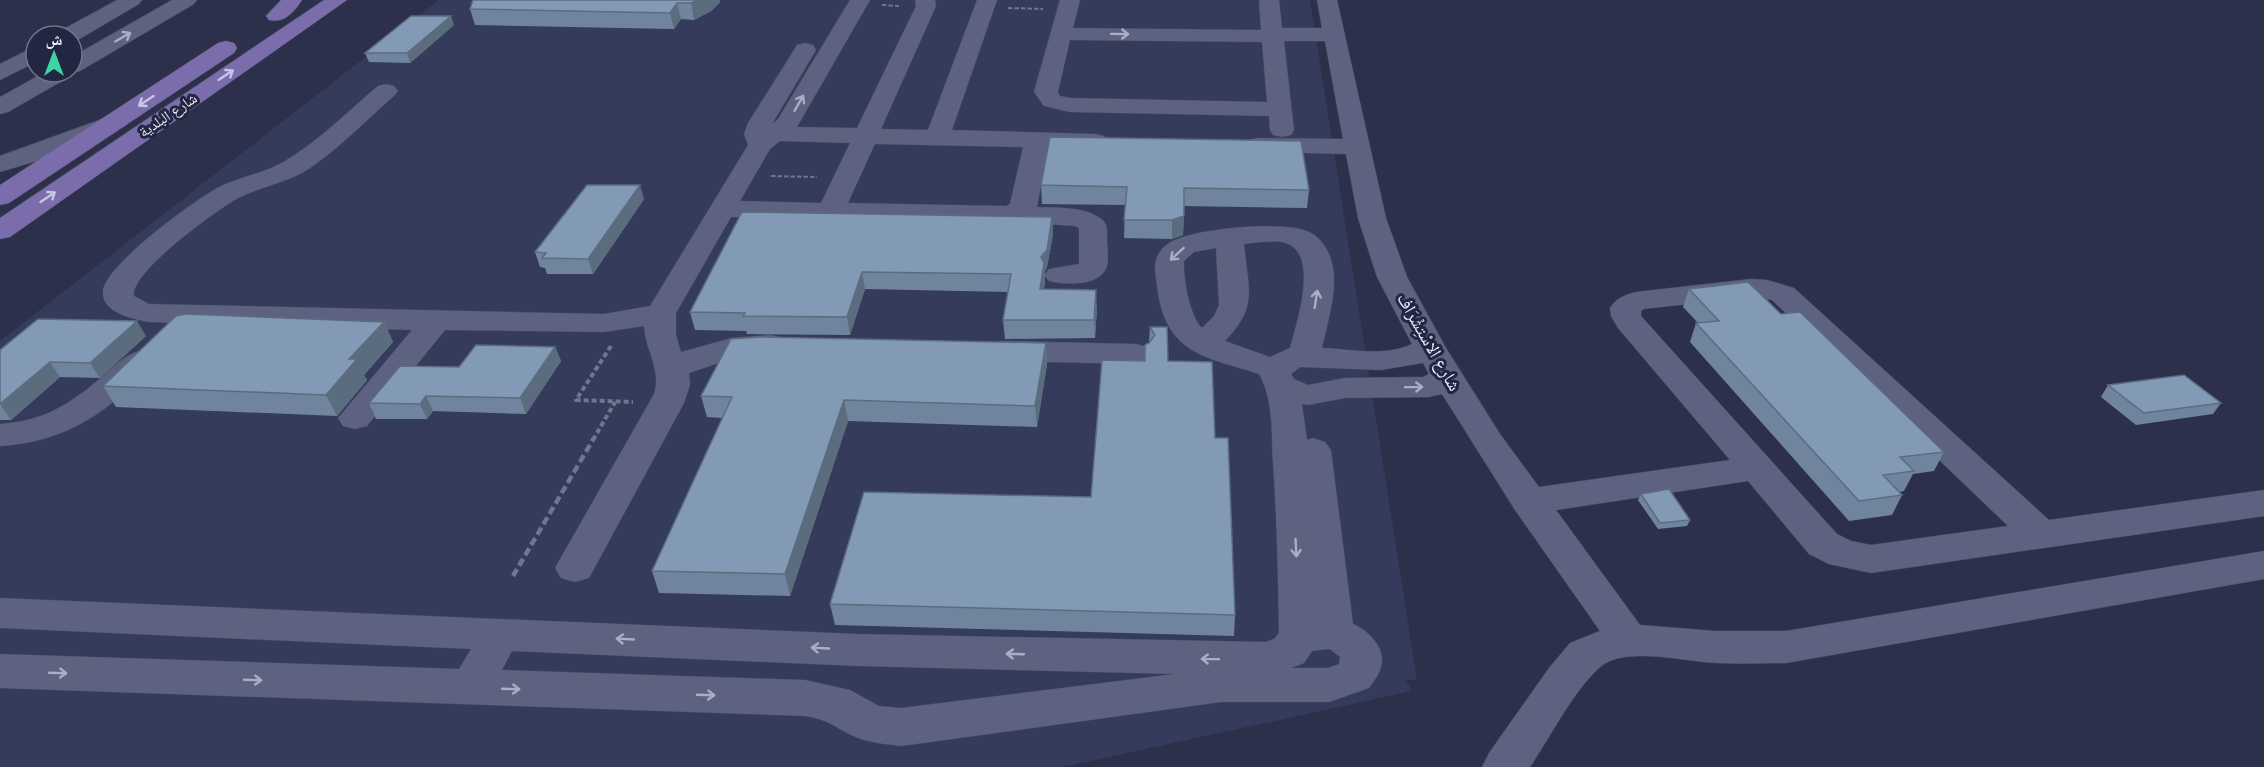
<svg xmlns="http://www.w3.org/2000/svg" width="2264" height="767" font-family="'Noto Sans','Noto Naskh Arabic',sans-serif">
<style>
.built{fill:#353b5b}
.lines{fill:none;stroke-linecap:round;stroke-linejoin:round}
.minor-casing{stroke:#474b61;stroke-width:1}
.major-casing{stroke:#474b61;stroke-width:1}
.path-far2{stroke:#71758d;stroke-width:2;stroke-dasharray:4.5 2;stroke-linecap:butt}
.path-far1{stroke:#71758d;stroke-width:4;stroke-dasharray:5 3;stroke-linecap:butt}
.path{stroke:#71758d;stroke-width:4.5;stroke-dasharray:8 4;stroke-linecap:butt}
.minor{fill:#5c6280;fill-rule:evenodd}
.major{fill:#7b6dac;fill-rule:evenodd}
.wall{fill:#71849d}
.shaded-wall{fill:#5c6c7f}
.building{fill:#839ab6;stroke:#5c6c7f;stroke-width:1.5}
.oneway{stroke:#a9aec5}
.oneway2{stroke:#c7c6e5}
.labels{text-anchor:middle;stroke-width:6;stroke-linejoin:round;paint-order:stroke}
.far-street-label{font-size:15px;fill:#e8ecfe;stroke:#222640}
.street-label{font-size:18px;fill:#e8ecfe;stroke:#222640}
</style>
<rect width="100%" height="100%" fill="#2c304b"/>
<path class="built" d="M439 0H1310L1417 680H1406L1412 691 1063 767H0V341Z"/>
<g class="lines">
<g class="minor-casing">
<g id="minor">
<path d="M117 0H142L139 4 76 41H72V36H57L60 31Z"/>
<path d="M172 0H197L194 4 80 71 72 73 69 77 8 112 0 114V97L45 72H72V57Z"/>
<path d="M850 0H870L797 127 857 128 916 6 915 0H935L936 6 881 129 928 130 977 0H997L952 130 1095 134 1104 136 1107 141 1104 146 1095 148 1048 147 1037 207C1057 208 1082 206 1100 218 1108 223 1107 230 1107 238 1107 247 1109 258 1107 266 1100 287 1066 285 1049 281L1044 275 1049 269 1079 264V228L1075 226 1011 222 731 217 676 313V335L681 352 732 338 771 335 782 338 787 345 782 352 736 357 689 373 690 385 684 403 589 578 575 582 561 578 555 568 654 394C662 370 645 350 644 326L604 332 445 330 367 426 355 429 343 426 338 418 412 330 149 322C134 319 101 313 103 291 105 265 197 198 221 186 242 176 265 173 285 161 319 141 348 111 378 86L386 84 394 86 398 91 394 96C366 120 341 147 310 168 288 183 262 186 238 198 218 209 129 273 134 296L149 304 604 314 650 306 748 145 744 134 748 123 794 50 797 45 805 43 813 45 816 50 772 124 778 119ZM780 141 850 143 821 203 740 201 770 149ZM875 144 1023 147 1010 204 1006 206 848 203Z"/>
<path d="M1060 0H1080L1073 28 1261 30 1259 0H1279L1282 28H1322L1317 0H1337L1386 218 1407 277 1446 348 1500 434 1539 487 1730 460 1618 328 1611 316 1610 308C1616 298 1625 295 1636 292L1751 279 1767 280 1794 288 2049 520 2264 490V516L1871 573 1829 564 1809 554 1748 481 1556 510 1640 625 1715 631H1786L2264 551V579L1786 663C1763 663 1740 664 1717 663 1686 662 1623 645 1599 668 1572 693 1551 736 1530 767H1482L1489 753 1549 668 1570 643 1600 631 1515 510 1442 394 1429 397 1345 398 1308 405 1302 404 1307 440 1313 438 1325 442 1331 450 1353 624C1368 630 1387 649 1381 667 1379 675 1373 682 1369 688L1329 702H1221L901 746C886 744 872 743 858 738 836 729 831 720 805 716L0 688V654L459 669 471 649 0 628V598L858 634 1266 642 1274 639 1279 633C1278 576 1277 520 1273 463 1271 434 1274 400 1259 374 1207 357 1168 355 1158 293 1157 284 1155 275 1155 265 1156 256 1161 248 1169 243 1192 228 1285 220 1309 232 1318 236 1324 244 1328 252 1342 280 1328 319 1322 348 1351 349 1385 357 1412 344L1377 277 1358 218 1346 154 1258 152 1249 150 1246 145 1249 140 1258 138 1343 139 1325 41H1284L1294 130 1291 135 1282 137 1273 135 1270 130 1269 116 1070 112 1044 106 1034 92ZM1070 40 1262 42 1267 102 1070 98 1060 96 1058 92ZM1261 242C1269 242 1280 240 1288 244 1319 257 1296 325 1290 348L1270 357 1225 341C1259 306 1248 289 1244 244ZM1216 248 1219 305 1214 316 1202 328C1190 317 1183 278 1184 261L1194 252ZM1751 297 1772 300 2008 526 1871 545 1851 541 1837 534 1641 316V311L1644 309ZM1423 363 1429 374 1423 377 1345 378 1308 385 1294 379 1291 374 1300 367 1381 370ZM1330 649 1340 657 1339 664 1328 668H1291L1304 663 1312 651ZM512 651 858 666 1175 674 901 708 879 706 850 690 805 680 502 670Z"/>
<path d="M36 46V62L0 80V64Z"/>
<path d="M116 114 125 116 128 121 125 126 40 160 0 172V156Z"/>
<path d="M1002 341 1136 344 1147 347 1152 354 1147 361 1136 364 1002 361 991 358 986 351 991 344Z"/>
<path d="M139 351 150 354 155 361C147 373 136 382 126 391 89 425 50 443 0 446V424C41 421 66 407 97 381 111 370 122 356 139 351Z"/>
</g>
</g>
<g class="major-casing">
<g id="major">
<path d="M281 0H302C294 12 284 24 269 20L266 16Z"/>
<path d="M324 0H347L10 237 0 239V218Z"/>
<path d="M226 41 234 43 237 48 234 53 9 203 0 205V185L218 43Z"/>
</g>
</g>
<g class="path-far2">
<path d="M882 5 899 6"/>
<path d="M1008 8 1043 9"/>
<path d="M771 176 817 177"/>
</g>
<g class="path-far1">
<path d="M611 346 576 400 633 402"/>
<path d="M593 440 615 402"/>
</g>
<path class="path" d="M513 576 594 438"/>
<use href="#minor" class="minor"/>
<use href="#major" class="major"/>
</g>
<g class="wall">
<path d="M473 0 720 2 711 11 694 20 681 19 674 29 475 25 470 9Z"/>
<path d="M454 25 410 63 369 62 365 53Z"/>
<path d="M1041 185 1309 190 1307 208 1184 206 1183 235 1172 239 1124 238 1125 205 1042 204Z"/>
<path d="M644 199 593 274H547L545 268 540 267 535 252Z"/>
<path d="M1052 217 1053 234 1047 267 1045 271V280L1044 289 1097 308 1095 338 1005 339 1003 320 1008 292 865 289 850 335 747 334 746 331 695 330 690 312Z"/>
<path d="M1689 289 1781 314 1944 452 1934 471 1913 474 1904 491 1899 492 1902 495 1892 515 1849 521 1690 342 1696 323H1698L1683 307Z"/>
<path d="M384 322 393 342 364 375 367 380 337 416 116 407 103 386Z"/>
<path d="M1150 327H1167L1168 361 1215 438 1235 615 1234 636 835 625 830 604 1091 497 1144 361 1149 342Z"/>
<path d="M146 336 100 378 60 377 11 420H0V350Z"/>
<path d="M1046 343 1047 364 1037 427 848 421 790 596 659 593 652 571 722 418 707 417 701 396Z"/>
<path d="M555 347 561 361 526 414 433 411 427 419H376L369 403 459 367Z"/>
<path d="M2108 385 2221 403 2213 414 2136 425 2101 397Z"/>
<path d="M1641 494 1690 520 1687 526 1658 529 1638 500Z"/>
</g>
<g class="shaded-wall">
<path d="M698 0H720V2L711 11 694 20 691 3Z"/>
<path d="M677 3 681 19 674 29 670 13Z"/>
<path d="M451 16 454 25 410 63 407 53Z"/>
<path d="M640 185 644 199 593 274 588 259Z"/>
<path d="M1184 216 1183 235 1172 239V220Z"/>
<path d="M1052 217 1053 234 1047 267 1045 271V280L1041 307 1040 289 1041 257Z"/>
<path d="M862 272 865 289 850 335 847 317Z"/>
<path d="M1096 290 1097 308 1095 338 1094 320Z"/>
<path d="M137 321 146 336 100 378 90 363Z"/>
<path d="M384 322 393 342 364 375 367 380 337 416 326 395 349 359Z"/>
<path d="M1046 343 1047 364 1037 427 1035 406Z"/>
<path d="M555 347 561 361 526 414 520 398Z"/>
<path d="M50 362 60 377 11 420 0 404Z"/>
<path d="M426 396 433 411 427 419 420 404Z"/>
<path d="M844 400 848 421 790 596 785 574Z"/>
</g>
<g class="building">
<path d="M473 0H698L691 3H677L670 13 470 9Z"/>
<path d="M411 16H451L407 53H365Z"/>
<path d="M1050 137 1301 141 1309 190 1184 188V216L1172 220H1124L1127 187 1041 185Z"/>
<path d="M587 185H640L588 259 542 258 546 253 535 252Z"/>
<path d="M742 212 1052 217 1047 250 1041 257 1044 263 1040 289 1096 290 1094 320H1003L1011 274 862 272 847 317 743 316 745 313 690 312Z"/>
<path d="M1748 282 1781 314 1800 312 1944 452 1900 457 1914 471 1883 475 1902 495 1859 501 1696 323 1719 321 1689 289Z"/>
<path d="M185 314 384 322 349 359H357L326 395 103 386 176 316Z"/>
<path d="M38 319 137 321 90 363 50 362 0 404V350Z"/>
<path d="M1150 327H1167L1168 361 1212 362 1215 438H1228L1235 615 830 604 864 492 1091 497 1102 360 1145 361V345L1149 343 1155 335Z"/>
<path d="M760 337 1046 343 1035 406 844 400 785 574 652 571 732 397 701 396 731 339Z"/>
<path d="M476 345 555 347 520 398 426 396 420 404 369 403 400 366 459 367Z"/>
<path d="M2184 375 2221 403 2144 413 2108 385Z"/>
<path d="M1669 489 1690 520 1660 523 1641 494Z"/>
</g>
<defs><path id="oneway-shaft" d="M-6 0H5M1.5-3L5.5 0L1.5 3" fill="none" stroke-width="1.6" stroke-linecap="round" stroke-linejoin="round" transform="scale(1.5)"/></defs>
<g class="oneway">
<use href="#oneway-shaft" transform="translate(1120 34) rotate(1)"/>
<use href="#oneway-shaft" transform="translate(123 37) rotate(-30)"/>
<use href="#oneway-shaft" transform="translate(799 103) rotate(-60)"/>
<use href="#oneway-shaft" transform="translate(1177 254) rotate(138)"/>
<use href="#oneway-shaft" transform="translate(1316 299) rotate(-81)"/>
<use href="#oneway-shaft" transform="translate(1414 387) rotate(-1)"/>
<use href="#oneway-shaft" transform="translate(1296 548) rotate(87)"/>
<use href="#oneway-shaft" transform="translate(625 639) rotate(-177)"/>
<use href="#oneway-shaft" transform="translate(820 648) rotate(-177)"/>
<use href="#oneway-shaft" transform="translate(1015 654) rotate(-178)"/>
<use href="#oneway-shaft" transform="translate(1210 659) rotate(-179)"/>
<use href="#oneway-shaft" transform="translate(58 673) rotate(2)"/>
<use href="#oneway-shaft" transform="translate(253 680) rotate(2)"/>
<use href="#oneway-shaft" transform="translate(511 689) rotate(2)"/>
<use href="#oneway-shaft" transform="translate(706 695) rotate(2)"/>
</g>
<g class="oneway2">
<use href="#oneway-shaft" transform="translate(226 75) rotate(-34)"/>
<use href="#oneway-shaft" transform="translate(146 101) rotate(147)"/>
<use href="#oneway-shaft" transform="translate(48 197) rotate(-34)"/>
</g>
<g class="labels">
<g class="far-street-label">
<text transform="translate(168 115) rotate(-34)" y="5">شارع البلدية</text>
</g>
<g class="street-label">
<text transform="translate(1429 342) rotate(60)" y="6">شارع الاسْتِشْرَاف</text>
</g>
</g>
<g transform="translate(54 54)"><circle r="28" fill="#222640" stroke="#71758c" stroke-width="1.5"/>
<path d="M0-4.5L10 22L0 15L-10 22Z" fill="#3dd4a3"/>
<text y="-9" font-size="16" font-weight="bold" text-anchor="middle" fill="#e8ecfe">ش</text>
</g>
</svg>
